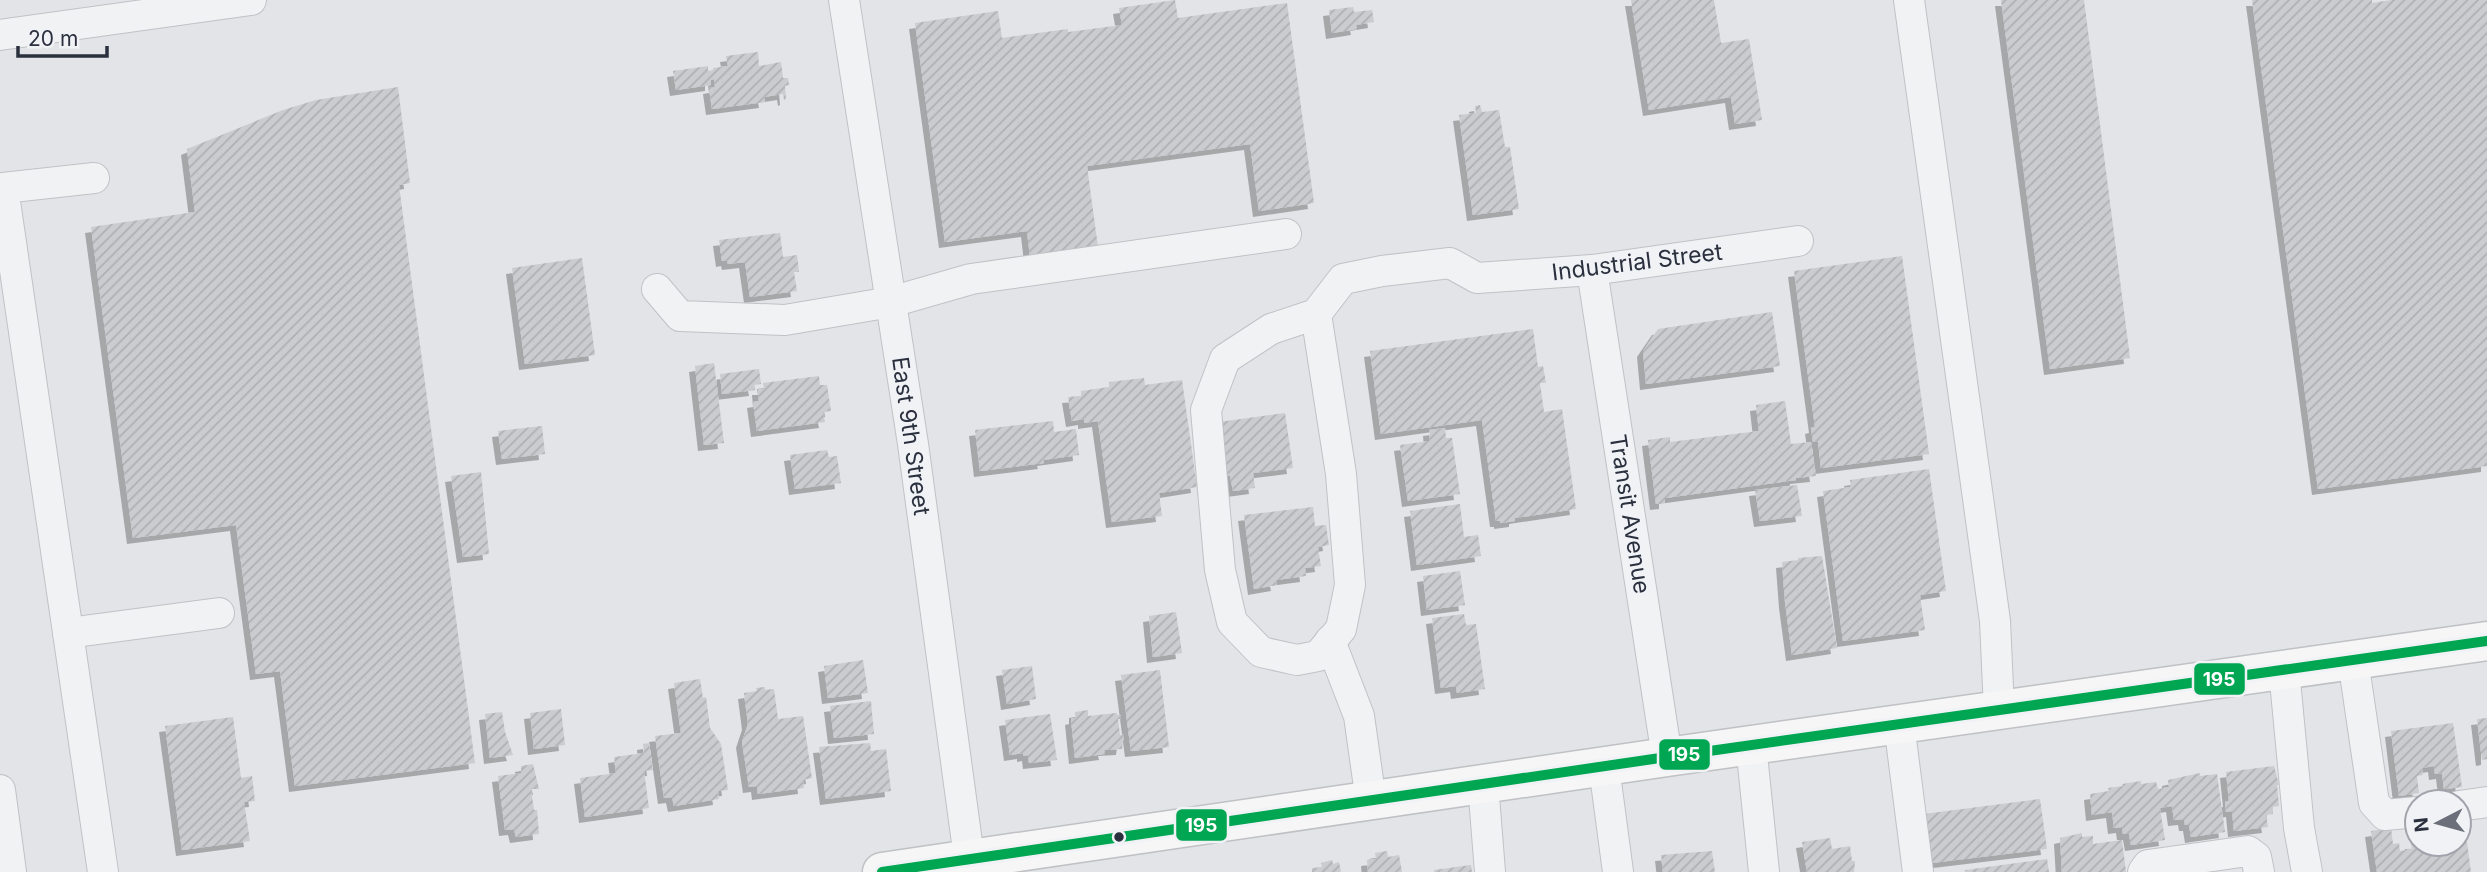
<svg xmlns="http://www.w3.org/2000/svg" width="2487" height="872" font-family="Inter,sans-serif">
<style>
.building{fill:url(#building-hatch);filter:url(#shadow)}
.lines{fill:none;stroke-linecap:round;stroke-linejoin:round}
.minor-casing{stroke:#c0c2c5;stroke-width:32}
.major-casing{stroke:#bfc1c4;stroke-width:41}
.minor{stroke:#f1f2f4;stroke-width:30}
.major{stroke:#f6f6f6;stroke-width:38}
.bus-1-casing{stroke:#f0f2f6;stroke-width:16}
.bus-1{stroke:#00a651;stroke-width:10}
.bus-dot{fill:#2a303e;stroke:#f0f2f6;stroke-width:2.5}
.labels{text-anchor:middle;stroke-width:7;stroke-linejoin:round;paint-order:stroke}
.street-label{font-size:23px;fill:#2a303e;stroke:#f0f2f6}
.line-badge{stroke:#f0f2f6;stroke-width:2.5}
.badge-label{font-size:19px;text-anchor:middle;font-weight:bold;fill:#fff}
</style>
<defs>
<pattern id="building-hatch" width="6" height="6" patternUnits="userSpaceOnUse" patternTransform="scale(1.75)"><rect width="6" height="6" fill="#cacccf"/><path d="M-1 1l2-2M0 6l6-6M5 7l2-2" fill="none" stroke="#aeb0b3"/></pattern>
<filter id="shadow"><feDropShadow dx="-6" dy="6" stdDeviation="0" flood-color="#0004"/></filter>
</defs>
<rect width="100%" height="100%" fill="#e2e4e7"/>
<g class="building">
<path d="M1175 0 1178 18 1287 3 1314 203 1259 211 1250 144 1087 166 1098 247 1030 256 1027 231 945 242 915 23 998 11 1002 38 1068 29V32L1122 25 1119 8Z"/>
<path d="M1631 0H1714L1721 43 1749 39 1762 120 1735 124 1731 97 1649 110Z"/>
<path d="M2001 0H2084L2130 358 2050 369Z"/>
<path d="M2252 0H2372V3L2391 0H2487V466L2318 489Z"/>
<path d="M1353 7 1354 12 1372 10 1374 22 1356 25 1357 29 1332 33 1329 10Z"/>
<path d="M758 52 759 66 781 62 783 78H788L789 85 785 86 786 99 784 100 783 94 764 97 765 102 712 109 709 88 715 87 714 79 711 80V85L676 90 673 71 708 66V71L713 70V68L728 66 726 56Z"/>
<path d="M398 87 410 183 399 185 475 763 295 786 280 671 256 674 236 525 133 538 91 227 195 212 187 149 283 110 316 100Z"/>
<path d="M1480 105 1482 112 1499 110 1505 147H1510L1519 209 1473 215 1459 115 1476 113 1475 106Z"/>
<path d="M780 233 783 257 797 255 799 272H794L797 291 750 297 745 262 728 264 727 260 722 261 719 240Z"/>
<path d="M1902 256 1929 454 1821 468 1818 441 1813 442 1811 428 1815 427 1794 271Z"/>
<path d="M582 258 595 355 525 364 512 268Z"/>
<path d="M1772 312 1780 366 1646 384 1643 351 1658 329Z"/>
<path d="M1533 329 1538 367 1543 366 1546 383H1540L1544 412 1562 409 1576 509 1515 518V521L1500 523V521H1496L1482 420 1381 434 1370 351Z"/>
<path d="M714 363 724 443 704 445 695 366Z"/>
<path d="M759 369 761 384 754 385 755 390 722 394 720 374Z"/>
<path d="M819 376 820 385H827L831 411 823 412 825 422 757 431 753 402 759 401 758 389H764L763 383Z"/>
<path d="M1144 378 1145 385 1182 380 1197 487 1159 493 1162 516 1112 522 1098 421 1084 423V419L1072 421 1068 397 1081 396V391L1109 387V382Z"/>
<path d="M1785 401 1791 444 1811 442 1816 476 1796 478V480L1665 498V503L1656 504 1648 440 1670 437V442L1759 431 1756 405Z"/>
<path d="M1285 413 1293 468 1253 473 1255 488 1233 491 1230 476H1227L1219 422Z"/>
<path d="M1053 421 1054 432 1076 429 1079 455 1043 460 1044 463 980 471 975 430Z"/>
<path d="M542 426 545 454 502 459 498 431Z"/>
<path d="M1445 428 1446 438H1452L1460 494 1408 501 1400 445 1430 441 1429 430Z"/>
<path d="M827 450 829 457 837 456 841 483 795 489 790 455Z"/>
<path d="M1929 469 1946 591 1920 595 1925 630 1843 641 1823 491 1851 487 1850 480Z"/>
<path d="M481 472 489 554 463 557 451 476Z"/>
<path d="M1797 485 1802 516 1760 521 1755 490Z"/>
<path d="M1460 504 1464 537 1478 535 1481 556 1417 565 1410 511Z"/>
<path d="M1313 507 1315 526 1326 525 1329 545 1318 547 1321 566 1305 568 1306 576 1276 580 1277 585 1254 589 1244 515Z"/>
<path d="M1822 556 1837 648 1792 655 1785 602 1782 562 1798 560V558Z"/>
<path d="M1460 571 1465 605 1427 610 1423 576Z"/>
<path d="M1176 612 1182 653 1153 657 1149 616Z"/>
<path d="M1464 614 1466 625 1476 624 1485 689 1457 693 1456 686 1441 688 1432 618Z"/>
<path d="M863 660 868 693 828 698 824 666Z"/>
<path d="M1032 666 1036 699 1007 704 1002 670Z"/>
<path d="M1160 670 1169 747 1131 751 1121 675Z"/>
<path d="M700 679 703 698 706 697 710 728 721 744 728 790 718 791 719 799 674 806 672 797 664 798 655 736 681 733 674 683Z"/>
<path d="M765 687V690L774 689 778 719 803 716 812 778 803 780 804 788 758 794 757 786 749 787 742 742 748 724 744 693 757 691 756 688Z"/>
<path d="M871 701 874 734 834 738 830 706Z"/>
<path d="M561 709 565 745 534 749 530 713Z"/>
<path d="M1088 710V716L1117 713V715H1121V719H1118L1120 735 1124 734 1122 749 1104 750 1105 754 1075 758 1071 719 1075 718V712Z"/>
<path d="M502 712 505 732 513 755 490 758 485 714Z"/>
<path d="M1050 714 1057 760 1029 763 1028 755 1023 756V753L1010 755 1005 720Z"/>
<path d="M233 717 241 778 252 776 255 801 244 802 250 841 182 850 165 726Z"/>
<path d="M2487 718V759L2482 760 2477 719Z"/>
<path d="M2453 723 2462 787 2444 789 2442 773 2435 774 2434 766 2422 768 2423 775 2417 776 2419 793 2399 796 2391 731Z"/>
<path d="M649 743 653 770 644 771 649 808 585 817 580 778 616 773 614 757 644 753 643 744Z"/>
<path d="M870 743 871 751 886 749 891 791 826 799 819 747Z"/>
<path d="M533 764 539 789H531L534 810H537L539 834 516 837 514 829 505 830 498 776 521 773V766Z"/>
<path d="M2274 766 2279 785H2277L2279 806 2273 807V814L2266 815 2268 827 2234 831 2232 811 2226 812 2225 802 2229 801 2226 772Z"/>
<path d="M2200 773V776L2217 774 2225 832 2191 837 2189 825H2185L2184 819 2174 820 2172 806 2160 808 2165 840 2131 845 2129 834H2123L2122 827 2114 828 2112 812 2092 815 2090 794 2109 791 2108 788 2123 786 2122 784 2141 781V784L2156 782 2158 789 2169 787 2168 780Z"/>
<path d="M2040 799 2047 849 1931 863 1924 814Z"/>
<path d="M2391 828 2393 844 2399 843 2400 851 2412 849 2411 843 2467 842 2471 872H2377L2371 831Z"/>
<path d="M2082 833V837L2093 836V844L2122 840 2126 872H2062L2060 838Z"/>
<path d="M1830 838 1832 849 1850 846 1852 861H1855L1854 872H1807L1802 842Z"/>
<path d="M1387 851 1388 857 1399 855 1402 872H1368L1367 860 1376 859 1375 853Z"/>
<path d="M1712 851 1715 872H1663L1661 855Z"/>
<path d="M2047 859 2049 872H1965V870Z"/>
<path d="M1332 860 1333 864 1339 862 1341 872H1312V868L1322 867 1321 863Z"/>
<path d="M1471 865 1472 872H1434V870Z"/>
</g>
<g class="lines">
<g class="minor-casing">
<g id="minor">
<path d="M844 0 913 444 971 872"/>
<path d="M1909 0 1995 621 1999 710"/>
<path d="M0 35 251 0"/>
<path d="M94 178 3 188 103 872"/>
<path d="M1592 270 1667 757"/>
<path d="M657 289 680 316 785 320 891 302 971 279 1286 234"/>
<path d="M1316 314 1341 474 1350 585 1341 629 1318 656 1297 660 1261 652 1232 622 1220 570 1206 410 1225 359 1271 329 1316 314 1343 279 1382 271 1450 263 1477 278 1592 270 1798 241"/>
<path d="M68 633 219 613"/>
<path d="M1330 641 1359 716 1371 801"/>
<path d="M2353 660 2374 803 2385 815 2417 812"/>
<path d="M2284 670 2299 828 2307 872"/>
<path d="M1899 724 1918 872"/>
<path d="M1751 745 1764 872"/>
<path d="M1604 767 1618 872"/>
<path d="M1483 784 1490 872"/>
<path d="M0 790 11 872"/>
<path d="M2459 806 2487 802"/>
<path d="M2143 872 2148 865 2248 851 2256 857 2259 872"/>
</g>
</g>
<g class="major-casing">
<path id="major" d="M882 872 1667 757 2487 641"/>
</g>
<use href="#minor" class="minor"/>
<use href="#major" class="major"/>
<g class="bus-1-casing">
<path id="bus-1" d="M882 872 1667 757 2487 641"/>
</g>
<use href="#bus-1" class="bus-1"/>
</g>
<circle class="bus-dot" cx="1119" cy="837" r="6"/>
<g class="labels">
<g class="street-label">
<text transform="translate(1637 262) rotate(-7)" y="8">Industrial Street</text>
<text transform="translate(911 436) rotate(82)" y="8">East 9th Street</text>
<text transform="translate(1630 514) rotate(81)" y="8">Transit Avenue</text>
</g>
</g>
<g class="line-badge">
<rect x="2193" y="662" width="53" height="34" rx="7" fill="#00a651"/>
<rect x="1658" y="738" width="53" height="33" rx="7" fill="#00a651"/>
<rect x="1175" y="808" width="53" height="34" rx="7" fill="#00a651"/>
</g>
<g class="badge-label">
<text x="2219" y="686">195</text>
<text x="1684" y="761">195</text>
<text x="1201" y="832">195</text>
</g>
<g transform="translate(2438 823) rotate(264)"><circle r="33" fill="#f0f2f6" stroke="#a1a4ac" stroke-width="2"/>
<path d="M0-5L12 26L0 18L-12 26Z" fill="#6a6f79"/>
<text y="-10" font-size="19" font-weight="bold" text-anchor="middle" fill="#2a303e">N</text>
</g>
<path d="M18 46v10h89v-10" fill="none" stroke="#2a303e" stroke-width="3.5"/>
<text x="28" y="46" font-size="21" fill="#2a303e" stroke="#f0f2f6" stroke-width="5" paint-order="stroke">20 m</text>
</svg>
